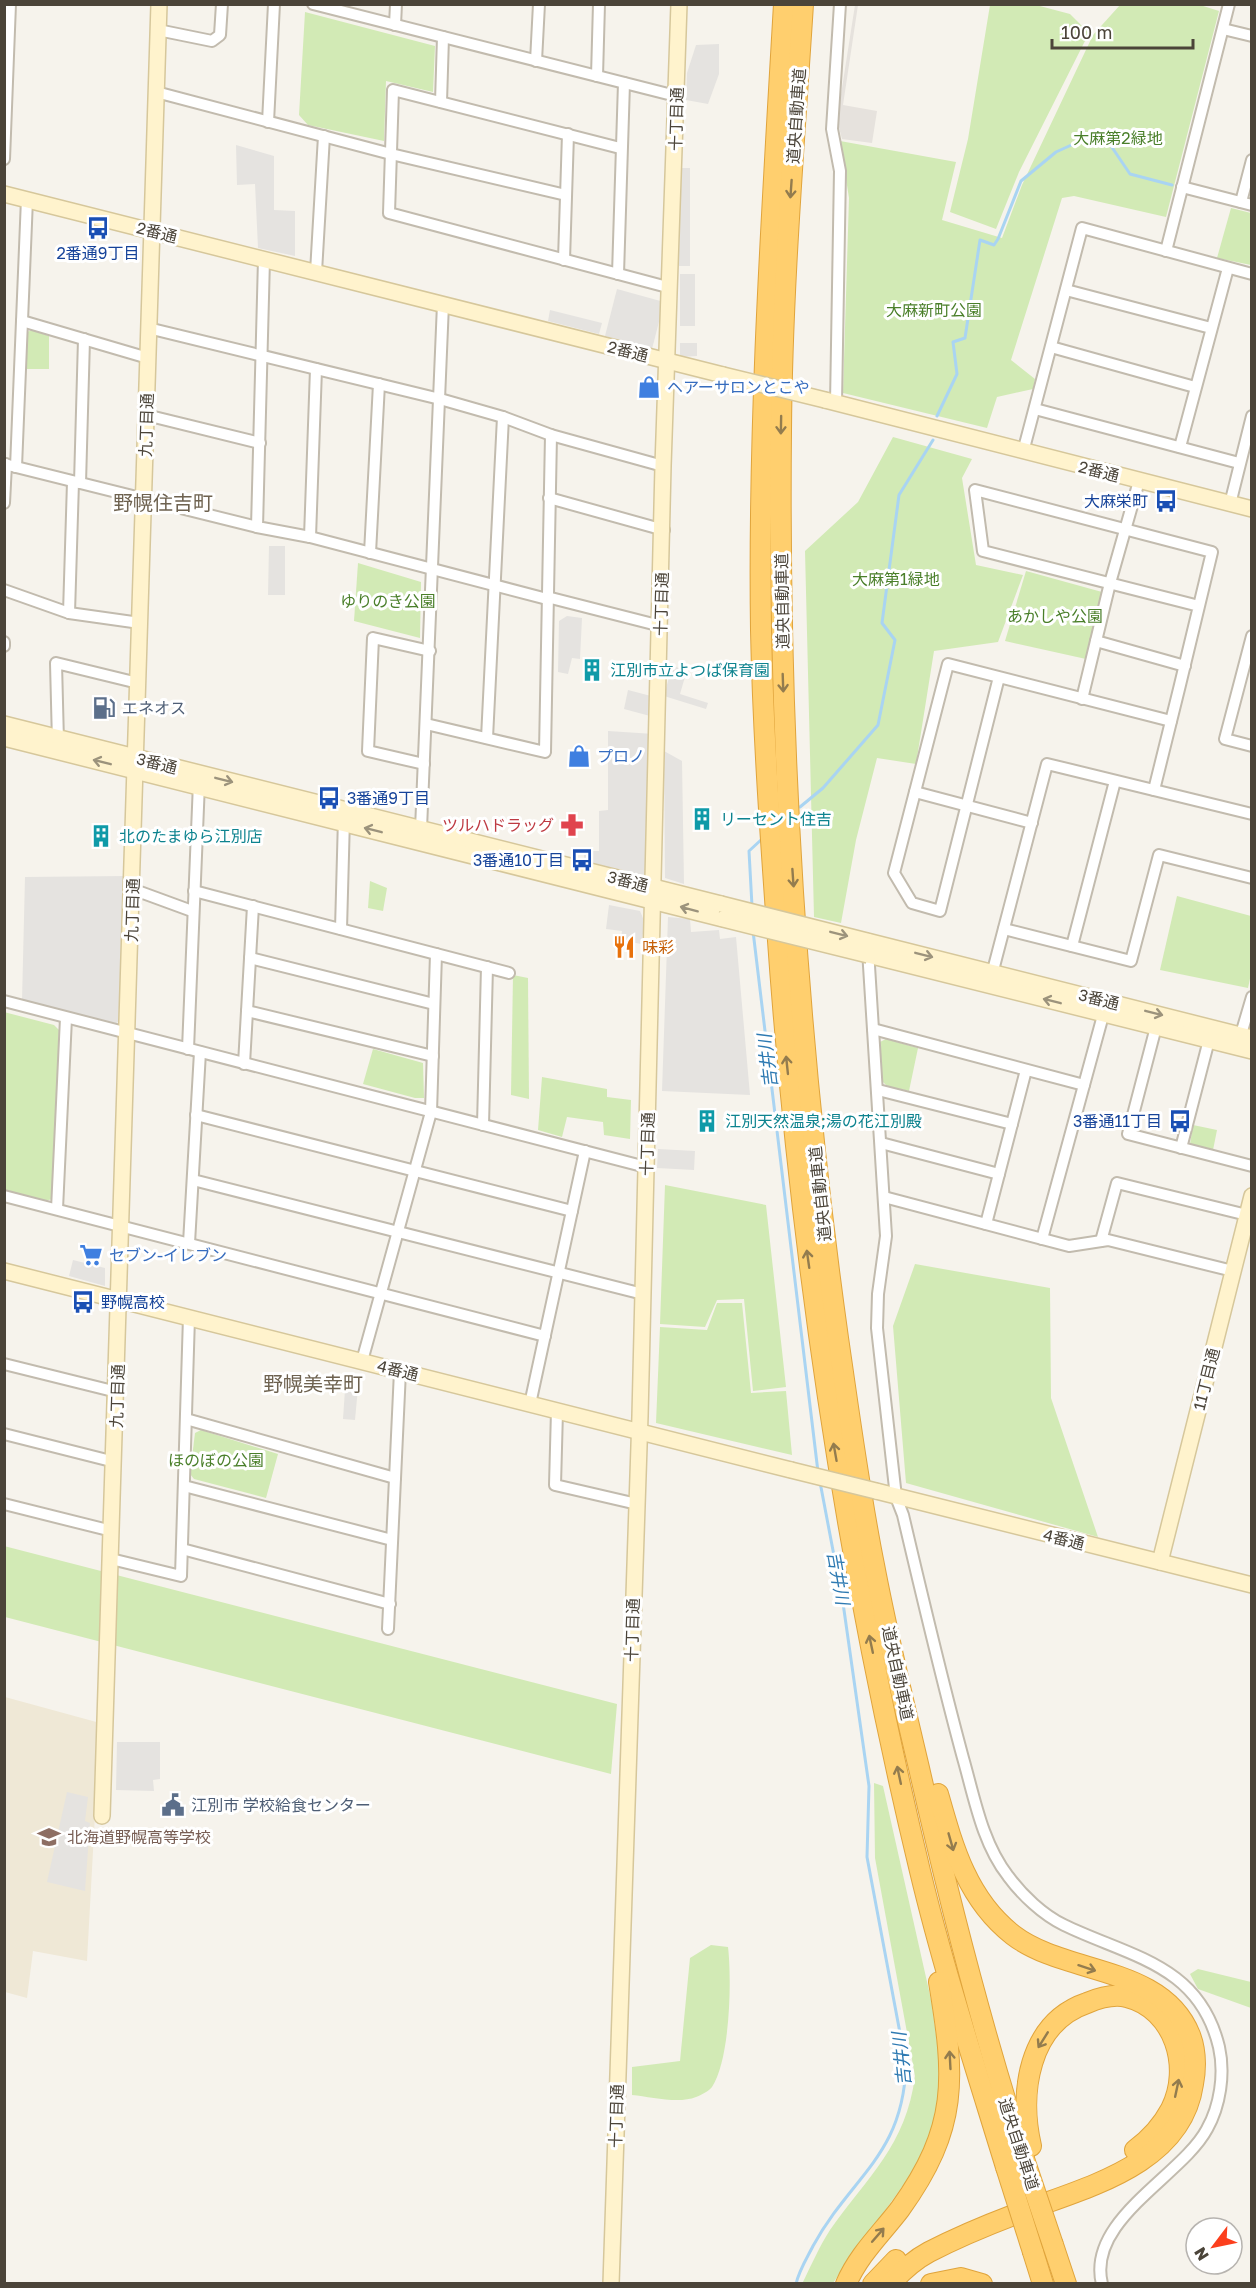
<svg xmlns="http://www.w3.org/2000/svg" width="1256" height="2288" font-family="'Golos Text','Noto Sans JP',sans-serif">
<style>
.industrial{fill:#e6e2dd}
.education{fill:#efe8d6}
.green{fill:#d2eab5}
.parking{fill:#e5e3e0}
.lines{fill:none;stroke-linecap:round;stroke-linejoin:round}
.stream{stroke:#a9d4f2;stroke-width:3}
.street-casing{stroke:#c2bbae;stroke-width:14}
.secondary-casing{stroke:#d6c79b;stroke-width:18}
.highway-casing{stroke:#e0a43c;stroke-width:22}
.street{stroke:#fff;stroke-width:10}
.secondary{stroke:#fff3cd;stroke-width:15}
.highway{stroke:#ffcf6e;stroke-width:20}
.secondary-bridge-casing{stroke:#d6c79b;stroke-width:18;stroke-linecap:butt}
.highway-bridge-casing{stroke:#e0a43c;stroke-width:22;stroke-linecap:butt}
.secondary-bridge{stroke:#fff3cd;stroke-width:15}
.highway-bridge{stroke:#ffcf6e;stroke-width:20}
.oneway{stroke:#937c4e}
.oneway2{stroke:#9c937c}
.labels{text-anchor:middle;stroke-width:6;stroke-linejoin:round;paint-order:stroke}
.street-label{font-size:16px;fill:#4b4439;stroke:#fff}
.park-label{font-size:16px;fill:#4a7f2a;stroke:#fff}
.transit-label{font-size:16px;fill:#164399;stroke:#fff;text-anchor:end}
.shop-label{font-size:16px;fill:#366cbe;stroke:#fff;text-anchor:start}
.culture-label{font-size:16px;fill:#0d838f;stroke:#fff;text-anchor:start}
.service-label{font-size:16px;fill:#4e5e75;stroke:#fff;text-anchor:start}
.health-label{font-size:16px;fill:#be3a42;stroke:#fff;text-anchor:end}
.food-label{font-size:16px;fill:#c56008;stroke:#fff;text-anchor:start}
.education-label{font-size:16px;fill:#785e54;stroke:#fff;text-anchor:start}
.water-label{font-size:18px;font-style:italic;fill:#2e7ab2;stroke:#fff}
.quarter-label{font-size:20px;fill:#6e6250;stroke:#fff}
</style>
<rect width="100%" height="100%" fill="#f6f3ec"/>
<path class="industrial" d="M855 5H858L843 105 877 111 872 143 842 139 837 120Z"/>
<path class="education" d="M5 1697 100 1723 87 1961 33 1951 27 1998 5 1992Z"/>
<g class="green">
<path d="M990 5H1036L1070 14 1089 33 1019 172 996 229 950 212 968 139Z"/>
<path d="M1120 5H1200L1219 11 1166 217 1074 196 1062 198 1011 360 1035 379 1033 389 997 397 987 428 843 393 849 198 840 141 956 162 942 220 1002 238 1022 185 1093 35Z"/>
<path d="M305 12 435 46 433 92 386 81 384 141 308 125 299 115Z"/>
<path d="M1231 208 1251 213V265L1217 258Z"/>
<path d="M32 330 49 336V369H27V332Z"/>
<path d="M893 437 972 459 962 478 976 565 1023 575 998 642 934 651 916 764 877 758 856 840 841 923 814 917 805 551 858 502Z"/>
<path d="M358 563 421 582 420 638 354 621Z"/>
<path d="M1026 571 1102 592 1086 659 1005 641Z"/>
<path d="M370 881 387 888 383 911 368 908Z"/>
<path d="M1177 896 1251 916V974L1248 988 1160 970Z"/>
<path d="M513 975 528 978 529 1099 511 1095Z"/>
<path d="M4 1012 54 1025 59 1030 53 1199 44 1201 5 1191Z"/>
<path d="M886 1039 918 1048 909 1091 887 1086 882 1081 880 1042Z"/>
<path d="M373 1049 423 1063 424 1098H415L363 1084Z"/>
<path d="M542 1077 607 1089V1097L631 1100 630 1139 604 1135 603 1122 567 1117 562 1137 538 1130Z"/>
<path d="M1193 1125 1217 1130 1213 1150 1190 1144Z"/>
<path d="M665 1185 766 1205 786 1387 753 1391 744 1299 717 1300 705 1327 660 1324Z"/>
<path d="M915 1264 1050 1288 1051 1398 1098 1537 906 1483 893 1326Z"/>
<path d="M717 1303H742L751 1393 786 1391 792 1455 656 1423 660 1327 707 1330Z"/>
<path d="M201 1430 278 1454 266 1498 194 1479 190 1474 195 1433Z"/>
<path d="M4 1546 617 1704 611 1774 5 1617Z"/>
<path d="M874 1783 883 1786 932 2004 941 2073 935 2120 917 2166 833 2283 802 2284C811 2266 819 2247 830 2230 868 2176 906 2146 915 2076L875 1858Z"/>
<path d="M711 1945 728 1947C732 1980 730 2060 712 2087 709 2091 701 2095 696 2097 679 2104 651 2097 632 2095V2067L680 2061 690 1958Z"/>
<path d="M1198 1969 1251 1982V2008L1198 1989 1190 1974Z"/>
</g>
<g class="parking">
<path d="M719 44V74L708 104 686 100 687 73 696 45Z"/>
<path d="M236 145 274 156V210L295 211V256L258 248 255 184 237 185Z"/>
<rect x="679" y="168" width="11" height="98"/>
<rect x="680" y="274" width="15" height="52"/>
<path d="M617 289 664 302 652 349 605 336Z"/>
<path d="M550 310 602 323 599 334 548 321Z"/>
<path d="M680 343H697V356L680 357Z"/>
<path d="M269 546H285V595H268Z"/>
<path d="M567 616 582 618 580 659 572 658 568 674 558 672 559 621Z"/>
<path d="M672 666 687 670 680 694 708 703 706 709 664 696Z"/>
<path d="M628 690 651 696 650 716 624 709Z"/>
<path d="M608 731 654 734 649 882 584 864V851H599V811L608 810Z"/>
<path d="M664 751 682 761 684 884 665 878Z"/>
<path d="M126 876 122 1020 116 1023 22 1001 25 877Z"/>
<path d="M609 905 640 911 645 923 641 944 621 940 622 931 606 929Z"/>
<path d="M668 917 690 919 691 932 719 930 720 939 736 937 750 1095 662 1091Z"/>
<path d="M658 1149 695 1151 694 1170 657 1168Z"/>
<path d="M73 1260 105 1268V1286L69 1276Z"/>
<path d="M346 1375 359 1377 355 1420 343 1419Z"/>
<path d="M117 1742H160V1779L153 1780 154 1791 116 1790Z"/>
<path d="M67 1792 88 1797 85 1821 90 1823 85 1891 47 1882Z"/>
</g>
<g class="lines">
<g class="stream">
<path d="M937 416 957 374 953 342 965 338 980 240 994 245 998 239 1021 181 1056 152 1089 137H1105L1130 174 1172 185"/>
<path d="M800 807 823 788 878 725 895 640 882 623 899 495 933 440"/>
<path d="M752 906 749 851 762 839"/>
<path d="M753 931 818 1472"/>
<path d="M796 2284C799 2270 807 2258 813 2246 852 2175 903 2156 906 2065L867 1857 869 1786 843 1603 820 1482"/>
</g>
<g class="street-casing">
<g id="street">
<path d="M313 4 676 96"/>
<path d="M395 25 396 4"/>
<path d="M1223 29 1252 36"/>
<path d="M158 30 212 41 220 35 222 4"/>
<path d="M536 61 539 4"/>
<path d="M597 76 599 4"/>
<path d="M156 92 391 154 566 195"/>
<path d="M441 102 443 37"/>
<path d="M268 122 274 4"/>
<path d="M620 148 393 90 389 213 671 288"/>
<path d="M4 159 10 4"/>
<path d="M1182 187 1252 205"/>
<path d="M1241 202 1252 160"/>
<path d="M1166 251 1229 4"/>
<path d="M264 259 257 527 310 537 547 599"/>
<path d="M564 260 568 134"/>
<path d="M316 272 324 136"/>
<path d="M618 274 624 83"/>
<path d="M1066 290 1211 328"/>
<path d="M22 321 148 358"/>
<path d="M148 328 440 399 503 417 551 435 663 466"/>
<path d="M1051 347 1195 387"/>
<path d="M836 403 840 171 832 129 840 4"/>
<path d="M1035 409 1239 463"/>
<path d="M146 415 260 443"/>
<path d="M1180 447 1228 268"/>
<path d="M1023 452 1082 228 1252 274"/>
<path d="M4 464 257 527"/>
<path d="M16 467 27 199"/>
<path d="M80 483 84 339"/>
<path d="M549 498 664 530"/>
<path d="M4 503 6 464"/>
<path d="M1230 504 1252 416"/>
<path d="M310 537 316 369"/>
<path d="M370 553 379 384"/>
<path d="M4 590 69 613 140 623"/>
<path d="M547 597 661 626"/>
<path d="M69 613 73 482"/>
<path d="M1252 636 1225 739 1252 746"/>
<path d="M1096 641 1185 666"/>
<path d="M4 642V646"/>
<path d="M999 677 940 911 912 903 894 873 948 664 1171 721"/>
<path d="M1082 699 1110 583 1139 481"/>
<path d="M426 724 545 752 551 435"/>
<path d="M487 738 503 417"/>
<path d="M58 742 56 663 138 683"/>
<path d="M424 764 368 751 373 638 430 651"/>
<path d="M1154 790C1174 711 1193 631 1212 552L975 490 983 551 1199 606"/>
<path d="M915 792 1032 823"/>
<path d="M421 829 443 304"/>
<path d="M132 889 192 911"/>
<path d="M194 891 509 973"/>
<path d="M341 929 344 818"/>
<path d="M1004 929 1131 961 1159 855 1252 878"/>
<path d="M1072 946 1115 781"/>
<path d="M868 950 886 1236 878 1294 877 1328 896 1497 903 1515C922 1596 941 1677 963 1758 974 1796 982 1843 1008 1876 1022 1895 1043 1915 1064 1925 1130 1957 1199 1964 1219 2047 1225 2074 1220 2106 1207 2129 1182 2176 1086 2220 1102 2284"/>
<path d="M250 958 434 1004"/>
<path d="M991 978 1047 764 1252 814"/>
<path d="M4 1001 646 1167"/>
<path d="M247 1011 433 1056"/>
<path d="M1156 1027 1128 1134 1252 1166"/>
<path d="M873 1029 1084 1085"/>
<path d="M1239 1041 1252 997"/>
<path d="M188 1049 199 783"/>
<path d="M244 1064 253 906"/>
<path d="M878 1090 1012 1124"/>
<path d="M196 1115 572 1211"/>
<path d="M483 1125 487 967"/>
<path d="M881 1143 999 1174"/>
<path d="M1181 1148 1209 1040"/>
<path d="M193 1180 643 1294"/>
<path d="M4 1196 545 1336"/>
<path d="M884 1197 1069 1246 1108 1240 1233 1271"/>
<path d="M57 1209 66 1018"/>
<path d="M986 1224 1026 1070"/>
<path d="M1042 1239 1105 1008"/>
<path d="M1101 1241 1117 1183 1247 1215"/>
<path d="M189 1243 200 1052"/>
<path d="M362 1361 431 1112 436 954"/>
<path d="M4 1364 117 1392"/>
<path d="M530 1404 585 1151"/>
<path d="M557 1411 555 1485 637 1504"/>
<path d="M186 1419 395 1478"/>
<path d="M4 1434 115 1462"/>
<path d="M184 1486 392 1540"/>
<path d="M4 1504 112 1531"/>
<path d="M182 1549 390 1604"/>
<path d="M111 1559 181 1576 189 1317"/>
<path d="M388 1629 400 1371"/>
</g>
</g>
<g class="secondary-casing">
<g id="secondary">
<path d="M4 194 723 375"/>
<path d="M825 400 1252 509"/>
<path d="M4 724 721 904"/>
<path d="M4 738 723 919"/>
<path d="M867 941 1252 1038"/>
<path d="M868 955 1252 1051"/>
<path d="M4 1271 791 1470"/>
<path d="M876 1491 1252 1585"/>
<path d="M1160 1562 1252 1196"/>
<path d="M102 1816 159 4"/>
<path d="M611 2284 640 1416 663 466 679 4"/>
</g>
</g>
<g class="highway-casing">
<g id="highway">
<path d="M784 4C772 213 758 422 761 630 763 729 770 828 777 927 799 1245 845 1560 920 1871 944 1971 976 2069 1006 2167"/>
<path d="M803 4C794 146 782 289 781 431 778 734 796 1038 838 1338 849 1413 859 1490 874 1565 887 1633 903 1701 919 1768 949 1900 982 2031 1024 2159"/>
<path d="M1031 2146C1019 2094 1028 2023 1087 2003 1099 1998 1115 1994 1127 1997 1175 2009 1192 2068 1171 2109 1162 2126 1150 2139 1135 2150"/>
<path d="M1053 2245 1066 2284"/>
<path d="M1033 2252 1043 2284"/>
<path d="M846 2284C859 2254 881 2234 900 2209 959 2127 955 2078 939 1982"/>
<path d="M873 2284 896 2260"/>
<path d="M890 2284C901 2272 914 2260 929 2252 956 2238 987 2225 1016 2214 1082 2188 1181 2167 1193 2084 1196 2068 1196 2051 1190 2035 1162 1965 1065 1975 1013 1935 967 1899 953 1847 938 1794"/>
<path d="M931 2284 961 2278 982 2284"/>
</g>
</g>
<use href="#street" class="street"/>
<use href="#secondary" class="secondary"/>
<use href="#highway" class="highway"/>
<g class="secondary-bridge-casing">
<g id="secondary-bridge">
<path d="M723 375 825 400"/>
<path d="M721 904 867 941"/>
<path d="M723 919 868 955"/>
<path d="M791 1470 876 1491"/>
</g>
</g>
<g class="highway-bridge-casing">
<g id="highway-bridge">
<path d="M1024 2159 1053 2245"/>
<path d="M1006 2167 1033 2252"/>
</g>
</g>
<use href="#secondary-bridge" class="secondary-bridge"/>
<use href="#highway-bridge" class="highway-bridge"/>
</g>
<defs><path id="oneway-shaft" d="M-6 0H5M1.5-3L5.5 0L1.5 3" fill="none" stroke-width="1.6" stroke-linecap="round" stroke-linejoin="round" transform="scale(1.5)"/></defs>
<g class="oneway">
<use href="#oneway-shaft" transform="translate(791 189) rotate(94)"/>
<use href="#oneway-shaft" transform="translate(781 425) rotate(91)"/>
<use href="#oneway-shaft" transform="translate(783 683) rotate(88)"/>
<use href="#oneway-shaft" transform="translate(793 878) rotate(86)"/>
<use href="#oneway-shaft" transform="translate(787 1065) rotate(-96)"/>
<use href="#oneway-shaft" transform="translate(808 1259) rotate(-98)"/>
<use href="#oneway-shaft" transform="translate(835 1452) rotate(-100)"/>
<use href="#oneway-shaft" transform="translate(871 1644) rotate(-102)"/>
<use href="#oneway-shaft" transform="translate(899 1775) rotate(-102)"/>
<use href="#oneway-shaft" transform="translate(951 1842) rotate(74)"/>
<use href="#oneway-shaft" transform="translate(1087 1968) rotate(18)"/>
<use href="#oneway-shaft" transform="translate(1043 2040) rotate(122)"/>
<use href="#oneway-shaft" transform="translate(950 2060) rotate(-93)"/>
<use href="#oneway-shaft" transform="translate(1177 2088) rotate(-78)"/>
<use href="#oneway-shaft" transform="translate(878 2235) rotate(-49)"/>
</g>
<g class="oneway2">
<use href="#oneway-shaft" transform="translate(102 762) rotate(-166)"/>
<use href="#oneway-shaft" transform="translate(224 780) rotate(14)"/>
<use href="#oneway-shaft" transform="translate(373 830) rotate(-166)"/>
<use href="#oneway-shaft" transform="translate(689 909) rotate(-165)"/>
<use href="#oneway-shaft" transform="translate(839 934) rotate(14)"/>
<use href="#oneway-shaft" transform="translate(924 955) rotate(14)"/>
<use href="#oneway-shaft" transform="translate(1052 1001) rotate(-166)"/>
<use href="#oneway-shaft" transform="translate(1154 1013) rotate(14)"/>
</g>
<defs>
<g id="bus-bare" transform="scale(1.8)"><path d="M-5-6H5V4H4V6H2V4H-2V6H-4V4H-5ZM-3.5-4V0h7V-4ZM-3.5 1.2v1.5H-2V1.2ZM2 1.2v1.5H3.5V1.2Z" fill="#1a4fb4" stroke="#fff" stroke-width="2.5" paint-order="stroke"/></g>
<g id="shop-bare" transform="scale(1.8)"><path d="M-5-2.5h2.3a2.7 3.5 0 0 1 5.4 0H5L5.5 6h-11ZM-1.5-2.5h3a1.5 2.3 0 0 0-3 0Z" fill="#3f7fe0" stroke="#fff" stroke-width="2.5" paint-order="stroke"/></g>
<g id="building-bare" transform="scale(1.8)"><path d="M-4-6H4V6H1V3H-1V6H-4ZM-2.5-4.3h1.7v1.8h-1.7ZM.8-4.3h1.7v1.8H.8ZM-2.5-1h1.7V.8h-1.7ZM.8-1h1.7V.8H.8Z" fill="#0f9aa8" stroke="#fff" stroke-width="2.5" paint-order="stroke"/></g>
<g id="fuel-bare" transform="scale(1.8)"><path d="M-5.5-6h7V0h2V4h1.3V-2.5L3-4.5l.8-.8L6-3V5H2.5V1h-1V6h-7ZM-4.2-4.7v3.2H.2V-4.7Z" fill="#5c6f8a" stroke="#fff" stroke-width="2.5" paint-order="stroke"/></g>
<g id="pharmacy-bare" transform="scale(1.8)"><path d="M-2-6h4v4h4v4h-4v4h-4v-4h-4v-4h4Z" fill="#e0444e" stroke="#fff" stroke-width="2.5" paint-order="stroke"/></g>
<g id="restaurant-bare" transform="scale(1.8)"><path d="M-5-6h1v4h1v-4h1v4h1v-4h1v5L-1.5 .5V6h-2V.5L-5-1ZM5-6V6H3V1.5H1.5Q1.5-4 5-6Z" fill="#e8710a" stroke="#fff" stroke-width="2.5" paint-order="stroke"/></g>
<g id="supermarket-bare" transform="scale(1.8)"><path d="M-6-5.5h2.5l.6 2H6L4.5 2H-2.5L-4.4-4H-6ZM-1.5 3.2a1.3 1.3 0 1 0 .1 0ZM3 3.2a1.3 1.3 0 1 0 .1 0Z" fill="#3f7fe0" stroke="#fff" stroke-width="2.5" paint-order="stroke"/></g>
<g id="civic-bare" transform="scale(1.8)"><path d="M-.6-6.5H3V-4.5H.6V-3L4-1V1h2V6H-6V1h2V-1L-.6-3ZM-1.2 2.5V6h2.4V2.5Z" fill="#5c6f8a" stroke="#fff" stroke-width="2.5" paint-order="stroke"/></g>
<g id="school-bare" transform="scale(1.8)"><path d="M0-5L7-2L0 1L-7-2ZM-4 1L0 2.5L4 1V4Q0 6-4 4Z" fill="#8d6e63" stroke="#fff" stroke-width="2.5" paint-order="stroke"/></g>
</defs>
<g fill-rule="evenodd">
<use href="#bus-bare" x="98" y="228"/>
<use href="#shop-bare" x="649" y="387"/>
<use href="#bus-bare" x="1166" y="501"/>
<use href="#building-bare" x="592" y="670"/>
<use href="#fuel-bare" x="104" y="708"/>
<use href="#shop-bare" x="579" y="756"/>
<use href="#bus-bare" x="329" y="798"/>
<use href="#building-bare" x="702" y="819"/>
<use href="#pharmacy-bare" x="572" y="825"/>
<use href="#building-bare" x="101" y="836"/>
<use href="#bus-bare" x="582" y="860"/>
<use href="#restaurant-bare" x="624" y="947"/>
<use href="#building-bare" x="707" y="1121"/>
<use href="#bus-bare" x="1180" y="1121"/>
<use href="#supermarket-bare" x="91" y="1255"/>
<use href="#bus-bare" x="83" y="1302"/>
<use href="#civic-bare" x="173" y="1805"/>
<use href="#school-bare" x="49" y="1837"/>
</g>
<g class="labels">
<g class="street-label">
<text transform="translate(796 116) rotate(-86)" y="6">道央自動車道</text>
<text transform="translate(676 119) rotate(-88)" y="6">十丁目通</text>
<text transform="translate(157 232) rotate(14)" y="6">2番通</text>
<text transform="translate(628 351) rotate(14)" y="6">2番通</text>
<text transform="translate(146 425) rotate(-88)" y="6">九丁目通</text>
<text transform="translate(1099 471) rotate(14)" y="6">2番通</text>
<text transform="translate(782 601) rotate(-91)" y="6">道央自動車道</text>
<text transform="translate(661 604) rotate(-88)" y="6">十丁目通</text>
<text transform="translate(157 763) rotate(14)" y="6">3番通</text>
<text transform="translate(628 881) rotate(14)" y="6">3番通</text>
<text transform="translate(132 910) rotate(-88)" y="6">九丁目通</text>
<text transform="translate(1099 999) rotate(14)" y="6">3番通</text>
<text transform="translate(647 1144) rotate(-88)" y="6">十丁目通</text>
<text transform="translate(820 1194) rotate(-96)" y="6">道央自動車道</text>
<text transform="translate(398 1370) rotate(14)" y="6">4番通</text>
<text transform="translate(1206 1379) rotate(-76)" y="6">11丁目通</text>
<text transform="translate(117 1396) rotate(-88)" y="6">九丁目通</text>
<text transform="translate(1064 1539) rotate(14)" y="6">4番通</text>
<text transform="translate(632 1630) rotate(-88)" y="6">十丁目通</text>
<text transform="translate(898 1673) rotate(78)" y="6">道央自動車道</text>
<text transform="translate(616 2116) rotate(-88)" y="6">十丁目通</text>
<text transform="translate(1019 2144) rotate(72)" y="6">道央自動車道</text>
</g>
<g class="park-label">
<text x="1118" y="144">大麻第2緑地</text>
<text x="934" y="316">大麻新町公園</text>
<text x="896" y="585">大麻第1緑地</text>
<text x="388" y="607">ゆりのき公園</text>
<text x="1055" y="622">あかしや公園</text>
<text x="216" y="1466">ほのぼの公園</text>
</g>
<g class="transit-label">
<text x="98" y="259" text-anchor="middle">2番通9丁目</text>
<text x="1148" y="507">大麻栄町</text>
<text x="347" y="804" text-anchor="start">3番通9丁目</text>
<text x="564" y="866">3番通10丁目</text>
<text x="1162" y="1127">3番通11丁目</text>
<text x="101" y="1308" text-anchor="start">野幌高校</text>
</g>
<g class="shop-label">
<text x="667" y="393">ヘアーサロンとこや</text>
<text x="597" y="762">プロノ</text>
<text x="109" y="1261">セブン-イレブン</text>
</g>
<g class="culture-label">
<text x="610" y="676">江別市立よつば保育園</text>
<text x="720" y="825">リーセント住吉</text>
<text x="119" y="842">北のたまゆら江別店</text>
<text x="725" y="1127">江別天然温泉;湯の花江別殿</text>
</g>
<g class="service-label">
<text x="122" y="714">エネオス</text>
<text x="191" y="1811">江別市 学校給食センター</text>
</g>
<g class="health-label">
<text x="554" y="831">ツルハドラッグ</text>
</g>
<g class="food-label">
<text x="642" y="953">味彩</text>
</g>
<g class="education-label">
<text x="67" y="1843">北海道野幌高等学校</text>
</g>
<g class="water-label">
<text transform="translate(768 1061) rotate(-97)" y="6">吉井川</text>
<text transform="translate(838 1578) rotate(80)" y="6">吉井川</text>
<text transform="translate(902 2059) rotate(-96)" y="6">吉井川</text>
</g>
<g class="quarter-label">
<text x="163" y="510">野幌住吉町</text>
<text x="313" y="1391">野幌美幸町</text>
</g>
</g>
<rect width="1256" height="2288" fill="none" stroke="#4b4439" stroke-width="12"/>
<g transform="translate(1214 2246) rotate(238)"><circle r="28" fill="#ffffff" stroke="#b7b4b0" stroke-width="1.5"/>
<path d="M0-4.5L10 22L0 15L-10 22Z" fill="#fc3f1d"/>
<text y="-9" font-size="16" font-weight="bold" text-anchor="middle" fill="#4b4439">N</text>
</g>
<path d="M1052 39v9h141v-9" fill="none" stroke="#4b4439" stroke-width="3"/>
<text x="1061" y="39" font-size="18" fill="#4b4439" stroke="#ffffff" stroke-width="4.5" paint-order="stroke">100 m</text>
</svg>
